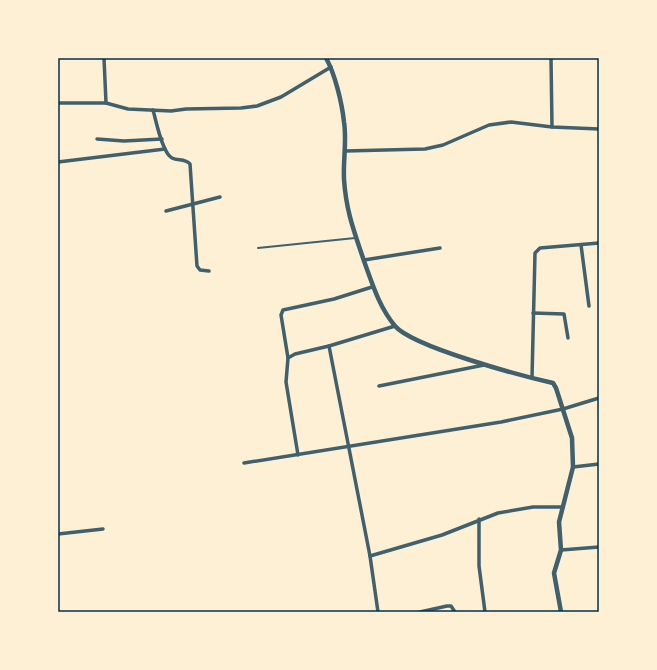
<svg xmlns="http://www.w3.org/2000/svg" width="657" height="670" font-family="Karla,sans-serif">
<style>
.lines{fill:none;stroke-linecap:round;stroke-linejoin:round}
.service{stroke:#3f606c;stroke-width:2}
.minor{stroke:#3f606c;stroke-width:3.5}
.tertiary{stroke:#3f606c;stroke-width:4.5}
.neatline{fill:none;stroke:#003049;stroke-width:1.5}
</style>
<rect width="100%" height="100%" fill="#fdf0d5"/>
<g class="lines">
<path class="service" d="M258 248 355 238"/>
<g class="minor">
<path d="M104 58 106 103"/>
<path d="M551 58 552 127"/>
<path d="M58 103H106L128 109 171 111 186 109 241 108 257 106 281 97 331 67"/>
<path d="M153 110C156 120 162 153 172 158 178 161 185 158 190 164L197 266 200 270 209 271"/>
<path d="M97 139 124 141 162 139"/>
<path d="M345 151 425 149 443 145 489 125 511 122 552 127 599 129"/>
<path d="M58 162 165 149"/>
<path d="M166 211 220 197"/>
<path d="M581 245 589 306"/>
<path d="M364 260 440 248"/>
<path d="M533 313 564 314 568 338"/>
<path d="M329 346 370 556 378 612"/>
<path d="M288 358 281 315 283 310 334 299 372 287"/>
<path d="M532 378 535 253 540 248 599 243"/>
<path d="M379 386 484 365"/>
<path d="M298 455 286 382 288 358 295 354 329 346 395 326"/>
<path d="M244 463 501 422 563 409 599 398"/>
<path d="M573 467 599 464"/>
<path d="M479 519V566L485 612"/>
<path d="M58 534 103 529"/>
<path d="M561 550 599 547"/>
<path d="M370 556 442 535 498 513 533 507H563"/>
<path d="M420 612 447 606H451L455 612"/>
</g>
<path class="tertiary" d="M326 58C335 74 342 103 344 122 347 141 343 160 344 179 346 211 354 231 364 261 372 283 379 307 395 326 413 347 522 376 553 383L556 388 572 438 573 467 559 522 561 550 554 573 561 612"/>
</g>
<rect width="657" height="670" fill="none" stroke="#fdf0d5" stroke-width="118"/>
<rect x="59" y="59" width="539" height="552" class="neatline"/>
</svg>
